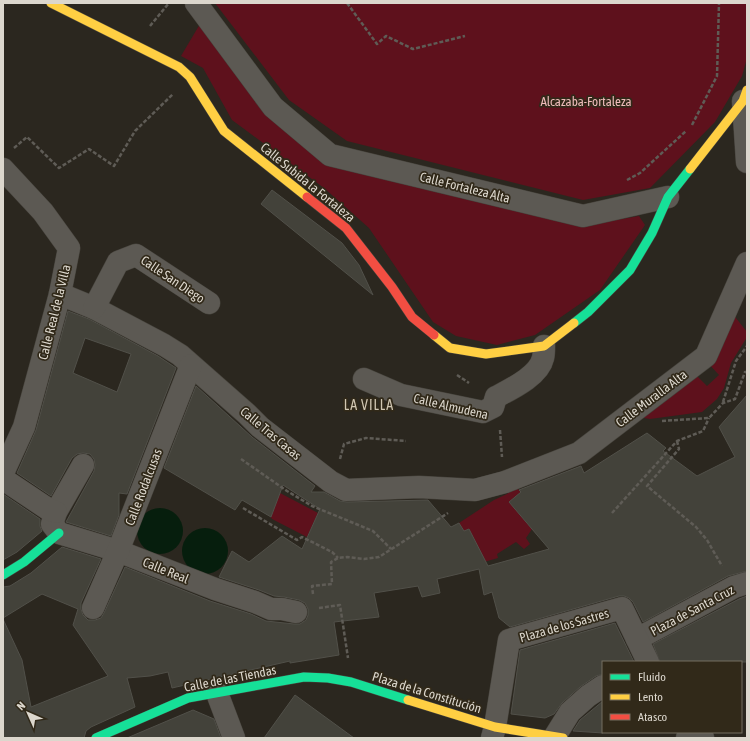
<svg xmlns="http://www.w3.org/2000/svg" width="750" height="741" font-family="'Asap Condensed',sans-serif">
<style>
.green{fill:#5e111c}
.water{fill:#061e0d}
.building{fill:#43423a;stroke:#515049;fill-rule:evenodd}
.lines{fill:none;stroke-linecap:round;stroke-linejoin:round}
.street-casing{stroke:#47443d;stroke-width:23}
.fast-casing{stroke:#47443d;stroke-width:10}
.slow-casing{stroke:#47443d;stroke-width:10}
.jam-casing{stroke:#47443d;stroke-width:10}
.path{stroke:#5f5c56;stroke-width:2.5;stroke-dasharray:4 2;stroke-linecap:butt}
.street{stroke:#5c5953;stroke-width:22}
.fast{stroke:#16e098;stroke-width:9}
.slow{stroke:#ffcf43;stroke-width:9}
.jam{stroke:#f24e42;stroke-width:9}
.labels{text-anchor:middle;stroke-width:3.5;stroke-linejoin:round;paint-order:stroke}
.park-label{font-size:13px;fill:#efbbba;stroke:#312919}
.street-label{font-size:13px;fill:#dcd7cd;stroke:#312919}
.neighbourhood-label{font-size:14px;letter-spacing:1px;fill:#d1c7b3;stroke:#312919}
</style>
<rect width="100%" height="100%" fill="#2b271f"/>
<g class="green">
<path d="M215 3H747V58L742 76 715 122 650 188 583 200 347 141 289 100Z"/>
<path d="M200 24 329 163 581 226 639 216 645 225 600 290 535 335 497 345 456 336 433 322 369 228 324 188 232 120 203 68 181 56Z"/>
<path d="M732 313 747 332V337L731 363 724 388 717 399 702 412 650 419 638 417 694 373 707 386 719 375 708 363Z"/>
<path d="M515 486 521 492 509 502 532 529 526 538 530 544 524 549 516 542 497 554 498 558 484 562 469 529 464 531 459 523 494 500 507 494Z"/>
<path d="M280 493 318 513 307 537 272 519 268 513 277 500Z"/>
</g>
<g class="water">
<circle cx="160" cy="531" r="23"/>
<circle cx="205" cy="551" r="23"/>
</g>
<g class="building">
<path d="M272 190 342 243 359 265 373 295 261 204Z"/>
<path d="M68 311 89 319 158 356 176 368 127 494 119 493V515L111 536 66 522 94 471 95 465 94 459 90 454 83 453 77 454 72 458 51 496 17 473 36 430ZM85 338 131 354 117 392 73 373Z"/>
<path d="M196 386 252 437 315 486 311 492H324L340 501 347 502 428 500 451 527 459 523 464 531 469 529 488 566 549 549 509 502 521 492 519 490 581 466 584 473 647 433 666 448 663 451 697 476 735 457 719 427 747 395V571L728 576 643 622 633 602 629 598 624 596H619L510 627 499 618 492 592 484 595 479 569 437 579 440 593 422 597 418 586 374 593 379 617 334 622 339 655 290 663V661L172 688 168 672 150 676 127 678 135 707 91 727 86 731 84 738H3V619L22 660 31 707 108 676 73 625 78 609 42 594 3 618V587L10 586 31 573 62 547 101 559 81 603V609L83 615 88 620H95L101 618 104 613 125 567 210 601 251 614 266 621 294 624H300L306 620 308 615V609L305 603 299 600 284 597 274 596 259 590 219 577 232 551 249 562 282 536 302 549 320 509 283 485 271 517 242 500 235 510 164 468Z"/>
<path d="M3 494 40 519V526L42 531 17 552 3 560Z"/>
<path d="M747 596V662H660L653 644 739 599Z"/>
<path d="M615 623 634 662H603V674L596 676 580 687 562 703 554 714 545 718 511 714 520 650Z"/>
<path d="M295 695 354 738H264Z"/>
<path d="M603 701V733L573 731 580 720Z"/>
<path d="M193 710 214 719 221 738H127Z"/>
</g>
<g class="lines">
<g class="street-casing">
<g id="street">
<path d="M196 3 273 107 330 155 583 216 668 197"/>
<path d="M743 101 747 162"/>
<path d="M3 169 43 212 69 248 60 294 24 427 3 473"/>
<path d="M60 294 94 308 164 345 180 355 247 414 260 427 331 482 346 490 419 487 475 490 505 482 579 453 706 356 747 263"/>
<path d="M94 308 118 262 136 255 209 303"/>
<path d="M364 379 401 395 483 412 493 407 496 397C511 389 539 376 543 358 544 354 544 350 544 346"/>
<path d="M83 465 56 512 52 524 59 533 118 551 215 589 255 602 271 609H282L296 612"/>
<path d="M3 479 48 509 56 512"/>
<path d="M93 608 118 551 191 365"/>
<path d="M637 639 734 587 747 583"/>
<path d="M217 693 234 738"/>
<path d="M555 736 570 712 588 696 603 686"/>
<path d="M492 738 495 727 509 640 622 608 648 662"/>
<path d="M687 738 699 734 703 738"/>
</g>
</g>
<g class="fast-casing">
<g id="fast">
<path d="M574 323 588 312 630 270 652 233 668 197 690 169"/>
<path d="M3 575 24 562 59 533"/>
<path d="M96 738 188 698 304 677 328 678 351 682 408 700"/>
</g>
</g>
<g class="slow-casing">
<g id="slow">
<path d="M51 3 179 67 190 77 224 131 307 197"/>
<path d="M690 169 743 101 747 90"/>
<path d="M434 335 450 348 486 354 544 346 574 323"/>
<path d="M408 700 495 727 563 738"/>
</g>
</g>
<g class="jam-casing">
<path id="jam" d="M307 197 346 228 392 287 412 317 434 335"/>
</g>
<g class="path">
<path d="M347 3 377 44 386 36 413 49 465 36"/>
<path d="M150 26 169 3"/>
<path d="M692 125 717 76 719 3"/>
<path d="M14 148 27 137 59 168 89 149 114 166 135 131 173 94"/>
<path d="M627 180 640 173 686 131"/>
<path d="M457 375 469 383"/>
<path d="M723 402 736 361 747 346"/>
<path d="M662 421 709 418 723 403 735 399 745 372H747"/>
<path d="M500 430 502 457"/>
<path d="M677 441 679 449 647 486 696 527 707 540 722 566"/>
<path d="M241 459 287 491 312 506 373 531 391 549"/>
<path d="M340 459 344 444 366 438 406 441"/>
<path d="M243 508 297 540 302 537 332 552 338 558"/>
<path d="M612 513 677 441 703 431 709 418"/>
<path d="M313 594 312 586 332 584 331 562 338 558 347 557 364 559 379 557 448 513"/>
<path d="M319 608 340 605 348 658"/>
</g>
<use href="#street" class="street"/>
<use href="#fast" class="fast"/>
<use href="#slow" class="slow"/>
<use href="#jam" class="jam"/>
</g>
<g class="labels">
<g class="park-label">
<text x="586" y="106">Alcazaba-Fortaleza</text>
</g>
<g class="street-label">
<text transform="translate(308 182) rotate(39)" y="5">Calle Subida la Fortaleza</text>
<text transform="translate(465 187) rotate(14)" y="5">Calle Fortaleza Alta</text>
<text transform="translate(173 279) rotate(34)" y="5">Calle San Diego</text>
<text transform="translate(54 312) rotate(-76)" y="5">Calle Real de la Villa</text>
<text transform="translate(651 398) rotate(-37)" y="5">Calle Muralla Alta</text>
<text transform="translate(451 406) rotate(13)" y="5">Calle Almudena</text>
<text transform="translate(271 433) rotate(40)" y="5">Calle Tras Casas</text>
<text transform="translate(143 487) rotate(-69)" y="5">Calle Rodalcusas</text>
<text transform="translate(166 570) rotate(22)" y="5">Calle Real</text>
<text transform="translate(692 610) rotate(-28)" y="5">Plaza de Santa Cruz</text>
<text transform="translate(564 625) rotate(-16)" y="5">Plaza de los Sastres</text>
<text transform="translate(230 678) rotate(-11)" y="5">Calle de las Tiendas</text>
<text transform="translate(427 692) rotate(17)" y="5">Plaza de la Constitución</text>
</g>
<g class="neighbourhood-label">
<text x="369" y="410">LA VILLA</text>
</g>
</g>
<rect width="750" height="741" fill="none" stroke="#dcd7cd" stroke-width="8"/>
<rect x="602" y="661" width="140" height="72" fill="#312919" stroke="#756f61"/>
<rect x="610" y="674" width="20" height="6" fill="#16e098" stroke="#756f61"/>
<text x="638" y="681" font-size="12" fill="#dcd7cd">Fluido</text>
<rect x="610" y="694" width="20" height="6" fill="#ffcf43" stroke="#756f61"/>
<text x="638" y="701" font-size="12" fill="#dcd7cd">Lento</text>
<rect x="610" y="714" width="20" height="6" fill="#f24e42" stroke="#756f61"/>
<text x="638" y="721" font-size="12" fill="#dcd7cd">Atasco</text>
<g transform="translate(28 713) rotate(315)" stroke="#312919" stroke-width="3" paint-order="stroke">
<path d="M0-3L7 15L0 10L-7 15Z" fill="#dcd7cd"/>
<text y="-6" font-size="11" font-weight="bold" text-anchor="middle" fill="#dcd7cd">N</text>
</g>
</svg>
